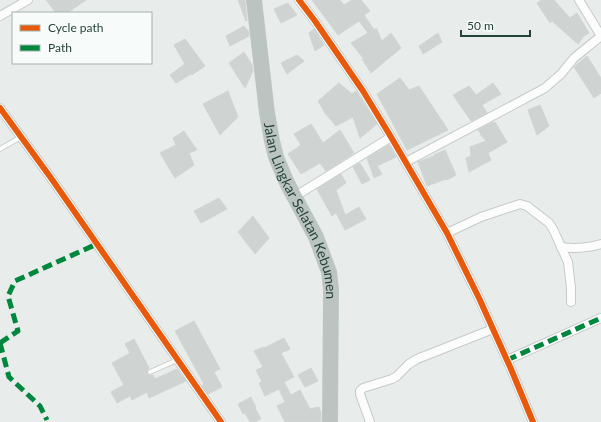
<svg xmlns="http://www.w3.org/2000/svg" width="601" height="422" font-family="Lato,sans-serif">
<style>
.building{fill:#cfd4d2;stroke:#d1d6d4}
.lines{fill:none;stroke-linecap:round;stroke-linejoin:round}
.lane-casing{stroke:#c5cac8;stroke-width:5.5}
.street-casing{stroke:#c5cac8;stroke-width:10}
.highway-casing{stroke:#c3ccc9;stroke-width:16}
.lane{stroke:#fcfcfc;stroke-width:4}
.street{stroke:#fcfcfc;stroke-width:8}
.highway{stroke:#bcc4c2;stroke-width:15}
.quiet{stroke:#00873e;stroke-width:5;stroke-dasharray:10 5;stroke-linecap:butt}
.cycleway-casing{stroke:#f7fbf9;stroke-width:8}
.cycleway{stroke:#e8590c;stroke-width:6}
.labels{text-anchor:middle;stroke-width:3;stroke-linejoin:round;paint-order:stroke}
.street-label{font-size:14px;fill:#24423a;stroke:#f7fbf9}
</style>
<rect width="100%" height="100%" fill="#e8edeb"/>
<g class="building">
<path d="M46 0H86L67 13H56Z"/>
<path d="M238 0H245L247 21H246Z"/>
<path d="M312 0H340L344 5 352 0H361L370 11 364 15 374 30 376 28 382 41 391 33 401 48 371 73 362 59H364L351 43 368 33 359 21 338 35Z"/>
<path d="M542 0H554L570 18 577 13 589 33 584 36 578 44 552 21 550 23 537 3Z"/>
<path d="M288 3 297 15 281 23 274 9Z"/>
<path d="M244 26 249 32V36L230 46 226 36Z"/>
<path d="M314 29 324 45 315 51 309 33Z"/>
<path d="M438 33 442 42 423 54 419 46Z"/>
<path d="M185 39 205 66 192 75 191 74 176 83 170 75 185 64 174 45Z"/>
<path d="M244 52 252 65 253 71 245 88 229 63Z"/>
<path d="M297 55 304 61 287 74 281 63Z"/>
<path d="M587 56 601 78V93L594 98 574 67Z"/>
<path d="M400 78 409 90 419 86 448 130 407 150 377 94Z"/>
<path d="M339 83 352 94 356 91 377 124 360 138 353 117 336 126 325 113 318 101Z"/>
<path d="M493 83 501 94 482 105 487 113 471 121 453 95 469 86 476 95Z"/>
<path d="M228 91 238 117 220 135 203 104Z"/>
<path d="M540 105 549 126 537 135 528 110Z"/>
<path d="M493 122V123L495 122 507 142 488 153 491 160 469 172 466 158 471 156 470 147 486 141 480 134H481L478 130Z"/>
<path d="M311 124 323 143 340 130 354 153 326 171 320 163 301 174 288 154 301 145 294 134Z"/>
<path d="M184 131 197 150 189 153 194 165 175 178 160 153 176 145 173 138Z"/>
<path d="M389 145 396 157 377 166 382 174 374 178 367 158Z"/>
<path d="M445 150 456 175 447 180 446 179 427 186 418 162 434 156V155Z"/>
<path d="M360 163 370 180 362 184 353 167Z"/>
<path d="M341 174 346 183 336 190 345 215 359 207 366 219 345 230 336 213 332 216 317 189Z"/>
<path d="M219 198 227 209 201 223 194 211Z"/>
<path d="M253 216 269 238 255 254 238 232Z"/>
<path d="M194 321 220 369 214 372 222 387 208 394 202 386 204 384 175 331Z"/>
<path d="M284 338 290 349 281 353 294 377 284 382 291 395 300 390 310 409 319 407 321 413V422H285L277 406 285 402 279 389 265 396 259 383 262 382 256 370 263 367 254 351 263 347 264 348Z"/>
<path d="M134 339 149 368 147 371 148 375H153L155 379 177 369 186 381 149 398 147 392 132 400 130 396 117 403 111 392 124 385 112 363 130 353 125 344Z"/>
<path d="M311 368 318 381 305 387 298 375Z"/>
<path d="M251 397 256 407 255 408 261 419 255 422H250L245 413 243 414 238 404Z"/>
</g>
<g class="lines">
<g class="lane-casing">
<g id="lane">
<path d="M0 149 21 137"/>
<path d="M150 372 177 360"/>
</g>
</g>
<g class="street-casing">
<g id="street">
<path d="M299 0 315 21 363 91 391 137 447 233 479 298 511 369 533 422"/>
<path d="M579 0 601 36"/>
<path d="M0 16 28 0"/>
<path d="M0 108 51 178 221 422"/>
<path d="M406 162 545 88 561 74 574 58 601 36"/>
<path d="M294 197 391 137"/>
<path d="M447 233 481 217 520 204 527 206 549 223 553 229 568 262 571 288V302"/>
<path d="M561 247C575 249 587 248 601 244"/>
<path d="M507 360 601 318"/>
<path d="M370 422 360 394V391L363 388 392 379 397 376 409 364 417 359 493 329"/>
</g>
</g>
<g class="highway-casing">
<g id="highway">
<path id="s1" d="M254 0 267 113 272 141 276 157 287 183 316 237 329 272 331 289 330 422"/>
</g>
</g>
<use href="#lane" class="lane"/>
<use href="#street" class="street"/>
<use href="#highway" class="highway"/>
<g class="quiet">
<path d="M0 343 18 331 8 296 15 281 97 244"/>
<path d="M0 343 9 377 40 406 47 420"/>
<path d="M507 360 601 318"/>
</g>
<g class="cycleway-casing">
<g id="cycleway">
<path d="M299 0 315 21 363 91 391 137 447 233 479 298 511 369 533 422"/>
<path d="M0 108 51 178 221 422"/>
</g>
</g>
<use href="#cycleway" class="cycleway"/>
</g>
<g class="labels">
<g class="street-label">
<text dy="5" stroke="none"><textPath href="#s1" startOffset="218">Jalan Lingkar Selatan Kebumen</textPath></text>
</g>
</g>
<rect x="12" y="12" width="140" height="52" fill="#f7fbf9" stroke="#a3b1ad"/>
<rect x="20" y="25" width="20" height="6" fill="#e8590c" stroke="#a3b1ad"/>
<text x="48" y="32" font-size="12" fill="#24423a">Cycle path</text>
<rect x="20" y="45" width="20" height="6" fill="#00873e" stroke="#a3b1ad"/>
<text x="48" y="52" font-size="12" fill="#24423a">Path</text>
<path d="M461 30v6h69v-6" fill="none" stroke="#24423a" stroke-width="2"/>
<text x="467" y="30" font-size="12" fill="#24423a" stroke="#f7fbf9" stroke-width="3" paint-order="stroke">50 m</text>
</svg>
